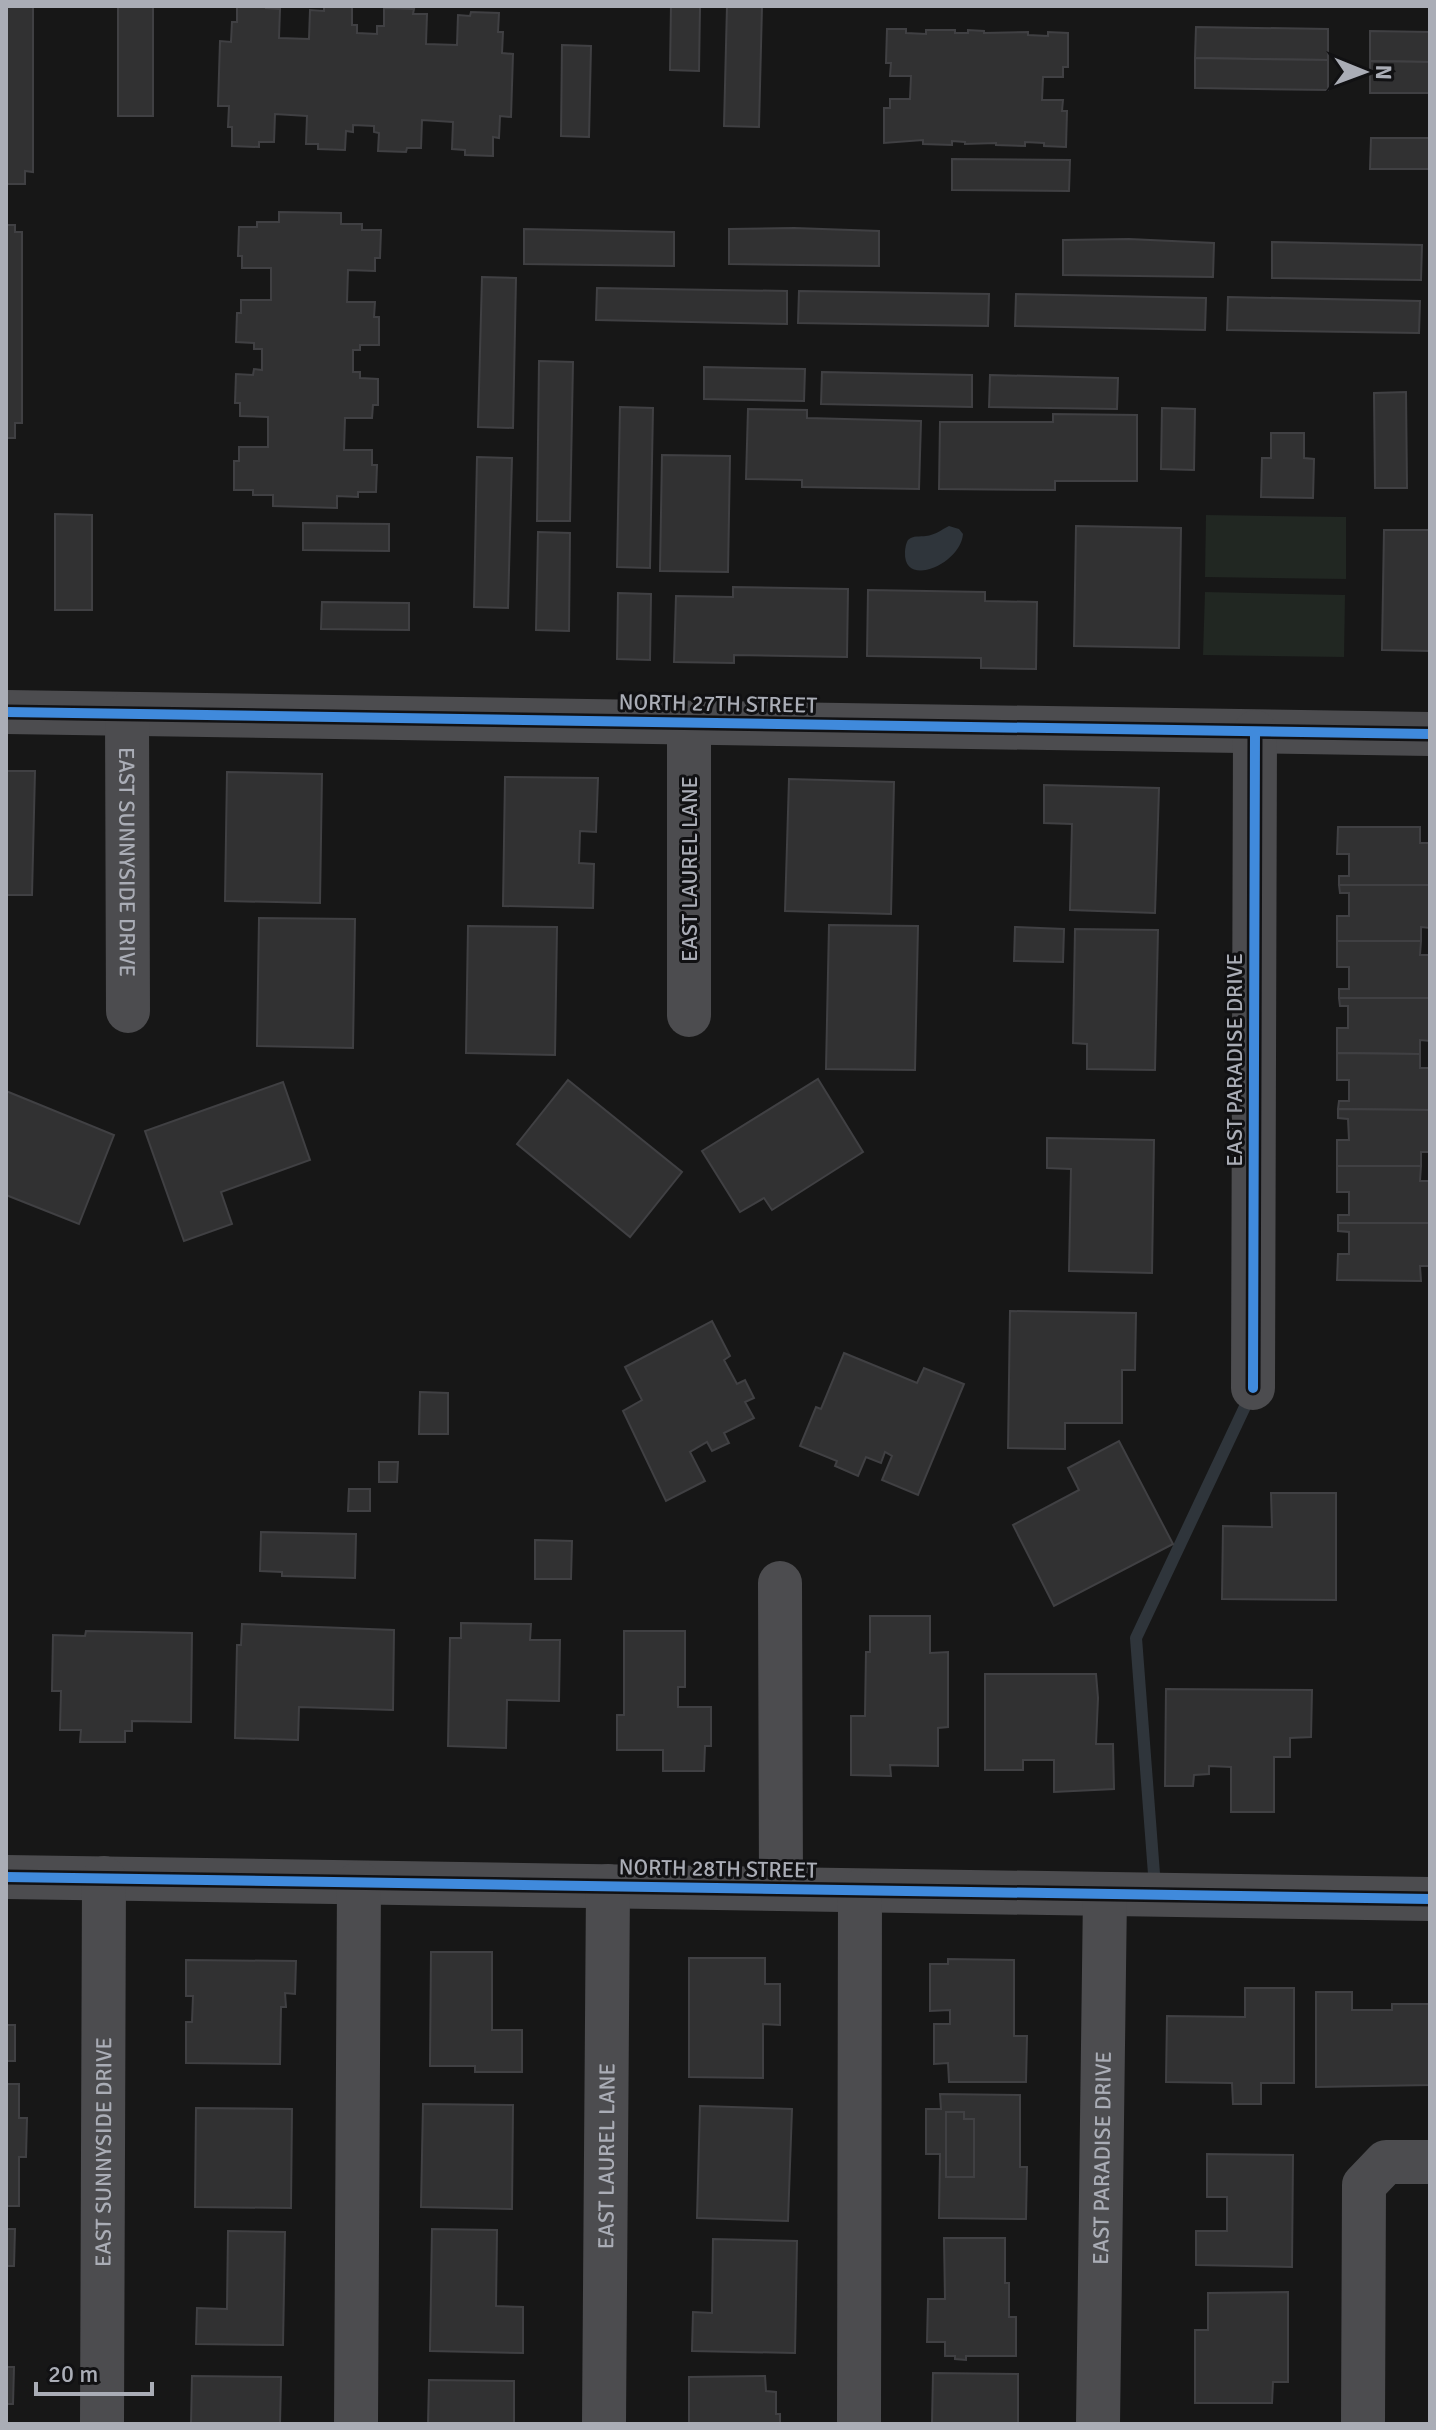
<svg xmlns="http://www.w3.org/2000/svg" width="1436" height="2430" font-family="Signika,sans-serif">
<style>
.green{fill:#212722}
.water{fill:#2f353b}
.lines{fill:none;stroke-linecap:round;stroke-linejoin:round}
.stream{stroke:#2f353b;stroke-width:12}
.building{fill:#313132;stroke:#404043;stroke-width:2}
.minor{stroke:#4c4c4f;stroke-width:44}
.cycleway-casing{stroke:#111113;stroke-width:15}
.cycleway{stroke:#408adc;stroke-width:10}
.labels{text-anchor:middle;stroke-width:6;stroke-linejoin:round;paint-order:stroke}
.street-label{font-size:22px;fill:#aaadb6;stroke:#111113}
</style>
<rect width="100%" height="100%" fill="#171717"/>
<g class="green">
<path d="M1206 515 1346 517V579L1205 577Z"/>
<path d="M1205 592 1345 595 1344 657 1203 655Z"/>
</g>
<path class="water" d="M949 526 959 529 963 534C961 564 903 589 905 552 905 549 906 543 908 540 913 535 920 537 926 536 935 535 941 530 949 526Z"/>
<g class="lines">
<path class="stream" d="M1155 1887 1136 1638 1250 1396"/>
</g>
<g class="building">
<path d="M6 6H33V172L25 171V184H6Z"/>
<rect x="118" y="6" width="35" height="110"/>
<path d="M237 6H266V8L280 9 279 38 309 39 310 10 324 11V6L352 7V25H357V33L377 34V26H384V8L414 9 413 14H427L426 44 457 45 458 15 470 16 471 12 499 13 498 32H503L502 53 513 54 511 117 500 116 499 138 493 137V156L465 155V150L452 149 453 122 422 120 421 148H407L406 152 378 151 379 133 374 132V126L353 125V132L346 131 345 150 318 149V144H306L307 116 275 114 274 142H259V147L232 146V127H228L229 106H218L220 41 231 42 232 22H237Z"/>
<path d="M671 6H700L699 71 670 70Z"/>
<path d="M727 6H762L759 127 724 126Z"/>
<path d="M1196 27 1328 29V60L1195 58Z"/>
<path d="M887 29H906V33L926 34V30H955V33H968V30L984 31V33L1028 32V35L1048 36V32L1068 33V67H1063V77H1043L1042 100H1063L1062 111H1067L1066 147 1044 146V143L1025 142V146L996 145V143L965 144V142L952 141V145L923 144V140L884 143V108H890V99H910L911 76H890L891 63H886Z"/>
<path d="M1370 31 1430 32V62L1370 61Z"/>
<path d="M562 45 591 46 589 137 561 136Z"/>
<path d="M1195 58 1328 60V90L1195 88Z"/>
<path d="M1370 61 1430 62V93H1370Z"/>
<path d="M1371 138H1430V169H1370Z"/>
<path d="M952 159 1070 160 1069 191 952 190Z"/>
<path d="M279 212 341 213V224H362V230H381L380 258H375V271L348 270 347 302H375L374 317H379V345H360V350H353V372H360V378L378 379V405H373L372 418H345L344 450H372V465H377L376 492H358V497L337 496V508L273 506V495H253V490H234V461H239V447H268V417L240 416V403H235L236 374 253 375 254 369 262 370V349H254V343L236 342 237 313H241V300H271V268H242V256H238L239 227H257V222H279Z"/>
<path d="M6 225H15V232H22V423H15V438H6Z"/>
<path d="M794 228 879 231V266L729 264V229Z"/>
<path d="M524 229 674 232V266L524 264Z"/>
<path d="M1129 239 1214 243 1213 277 1063 275V240Z"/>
<path d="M1272 242 1422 245 1421 280 1272 278Z"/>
<path d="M482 277 516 278 513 428 478 427Z"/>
<path d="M597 288 787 291V324L596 320Z"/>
<path d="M799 291 989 294 988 326 798 323Z"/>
<path d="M1016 294 1206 298 1205 330 1015 326Z"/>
<path d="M1228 297 1420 301 1419 333 1227 330Z"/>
<path d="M539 361 573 362 570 521H537Z"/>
<path d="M704 367 805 369 804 401 704 399Z"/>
<path d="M822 372 972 375V407L821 404Z"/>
<path d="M990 375 1118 378 1117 409 989 407Z"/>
<path d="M1406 392 1407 488H1375L1374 393Z"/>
<path d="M620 407 653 408 650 568 617 567Z"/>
<path d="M1162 408 1195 409 1194 470 1161 469Z"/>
<path d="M748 409 807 410V418L921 421 919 489 802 487V480L746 479Z"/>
<path d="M1053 414 1137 415V481H1055V490L939 489 940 422H1053Z"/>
<path d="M1271 433H1304V458L1314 459 1313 498 1261 497 1262 458H1271Z"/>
<path d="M662 455 730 456 728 572 660 571Z"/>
<path d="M477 457 512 458 508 608 474 607Z"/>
<path d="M55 514 92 515V610H55Z"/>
<path d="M303 523 389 524V551L303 550Z"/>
<path d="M1076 526 1181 528 1179 648 1074 646Z"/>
<path d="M1384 530H1430V651L1382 650Z"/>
<path d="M538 532 570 533 569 631 536 630Z"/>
<path d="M733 587 848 589 847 657 734 655V663L674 662 676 596 733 597Z"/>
<path d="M868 590 985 592V601L1037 602 1036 669 981 668V658L867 656Z"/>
<path d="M618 593 651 594 650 660 617 659Z"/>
<path d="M322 602 409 603V630L321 629Z"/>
<path d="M6 771H35L32 895H6Z"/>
<path d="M227 772 322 774 320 903 225 901Z"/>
<path d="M505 777 598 778 596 832 580 831 579 863 594 864 593 908 503 906Z"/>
<path d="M789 779 894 782 891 914 785 911Z"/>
<path d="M1044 785 1159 788 1155 913 1070 910 1072 824 1044 823Z"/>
<path d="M1338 827H1420V843H1430V885H1339V876H1349V854H1337Z"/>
<path d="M1339 885H1430V928L1421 927V941H1337V916H1349V893H1340Z"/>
<path d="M259 918 355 919 353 1048 257 1046Z"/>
<path d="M829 925 918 926 915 1070 826 1069Z"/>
<path d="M468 926 557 927 555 1055 466 1053Z"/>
<path d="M1015 927 1064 929 1063 962 1014 961Z"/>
<path d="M1075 929 1158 930 1155 1070 1087 1069V1044L1073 1043Z"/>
<path d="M1337 941H1421L1420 955H1430V998H1339V989H1349V967H1337Z"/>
<path d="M1339 998H1430V1041L1420 1040V1054L1337 1053V1028H1348V1006H1340Z"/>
<path d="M1337 1053 1420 1054V1068H1430V1110L1338 1109 1339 1101H1349V1080H1337Z"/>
<path d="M818 1079 863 1152 772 1210 764 1198 740 1212 702 1151Z"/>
<path d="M568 1080 682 1172 630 1237 517 1144Z"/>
<path d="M283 1082 310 1160 221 1192 232 1224 184 1241 145 1131Z"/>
<path d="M6 1091 114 1135 79 1224 6 1195Z"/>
<path d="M1338 1109 1430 1110V1152H1421V1166H1337V1140H1349L1348 1119 1338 1118Z"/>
<path d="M1047 1138 1154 1140 1152 1273 1069 1271 1071 1169 1047 1168Z"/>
<path d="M1337 1166H1421L1420 1181H1430V1223H1338V1215H1349V1192H1337Z"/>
<path d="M1338 1223H1430V1266H1420L1421 1281 1337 1280 1338 1254H1349V1232L1338 1231Z"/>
<path d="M1010 1311 1136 1313 1135 1370H1122V1423H1065V1449L1008 1448Z"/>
<path d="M712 1321 730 1356 724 1360 737 1384 745 1380 754 1398 745 1402 754 1418 724 1433 729 1443 712 1451 707 1442 690 1452 705 1481 666 1501 623 1411 642 1400 625 1367Z"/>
<path d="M844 1353 917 1383 924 1368 964 1384 918 1495 882 1480 892 1456 885 1452 881 1463 866 1457 858 1476 835 1466 837 1461 800 1446 816 1407 821 1409Z"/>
<path d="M420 1392 448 1393V1434H419Z"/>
<path d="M1119 1441 1173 1544 1054 1606 1013 1525 1079 1490 1068 1468Z"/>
<path d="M379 1462H398L397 1482H379Z"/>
<path d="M349 1489H370V1511H348Z"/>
<path d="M1271 1493H1336V1600L1222 1599 1223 1526 1272 1527Z"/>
<path d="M261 1532 356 1534 355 1578 282 1576V1572L260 1571Z"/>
<path d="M535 1540 572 1541 571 1579H535Z"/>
<path d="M870 1616H930V1653L948 1652V1727L938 1728V1766L890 1765 891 1776 851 1775V1716H865L866 1652H870Z"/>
<path d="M461 1623 531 1624 530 1640H560L559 1701 507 1700 506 1748 448 1746 450 1638H461Z"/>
<path d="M242 1624 394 1630 393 1710 299 1707 298 1740 235 1738 237 1645H241Z"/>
<path d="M86 1631 192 1633 191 1722 132 1721V1731H125V1742H80L81 1730H60L61 1691H52L53 1635 85 1636Z"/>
<path d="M624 1631H685V1687H678V1707H711V1746H705L704 1771H663V1750H617V1715H624Z"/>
<path d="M985 1674H1096L1098 1698 1096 1744H1113L1114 1789 1054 1792V1760H1023V1770H985Z"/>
<path d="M1166 1689 1312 1690 1311 1737 1290 1738V1757H1274V1812H1231V1767L1209 1766V1774L1194 1775 1193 1786H1165Z"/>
<path d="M431 1952H492V2030H522V2072H475V2066H430Z"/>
<path d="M689 1958H765V1984H780V2025L763 2024V2078L689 2077Z"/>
<path d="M948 1959 1014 1960V2036H1027L1026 2082H949L948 2063 934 2064V2024H950V2010L930 2011V1964H948Z"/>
<path d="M186 1960 296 1961 295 1994 285 1993 286 2007H281L280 2064 186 2063V2022H192L193 1996H186Z"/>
<path d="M1245 1988H1294V2083H1261V2104H1233L1232 2083 1166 2082 1167 2016 1245 2017Z"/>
<path d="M1316 1992H1352V2010H1392V2004H1430V2085L1316 2087Z"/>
<rect x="6" y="2025" width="9" height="36"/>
<path d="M6 2084H19V2118H27L26 2157H19V2206H6Z"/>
<path d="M940 2094 1020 2095V2167H1027L1026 2219 939 2218 940 2154H926V2109H941Z"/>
<path d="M423 2104 513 2105 512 2209 421 2207Z"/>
<path d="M700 2106 792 2109 788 2221 697 2218Z"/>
<path d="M196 2108 292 2109 291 2208 195 2207Z"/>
<path d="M946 2112H964V2119H974V2177H946Z"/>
<path d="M1207 2154 1293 2155 1292 2267 1196 2265V2231H1227V2197H1207Z"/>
<path d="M6 2229H15L14 2266H6Z"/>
<path d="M432 2229 497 2230 496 2306 523 2307V2353L430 2351Z"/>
<path d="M228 2231 285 2232 283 2345 196 2344 197 2308 227 2309Z"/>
<path d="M944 2238H1005V2283H1009V2317H1016V2356H966V2360L955 2359V2356H945V2342H927L928 2299H945Z"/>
<path d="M713 2239 797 2241 795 2353 692 2351 693 2312 712 2313Z"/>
<path d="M1288 2292V2382H1273L1272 2403H1195V2330H1208V2293Z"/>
<path d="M6 2367H14L13 2404H6Z"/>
<path d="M933 2373 1018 2374V2424H932Z"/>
<path d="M192 2376 281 2377 280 2424H191Z"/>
<path d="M765 2376 766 2391 776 2392V2414H780V2424H689V2377Z"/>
<path d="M429 2380 514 2381V2424H428Z"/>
</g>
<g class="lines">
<g class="minor">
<path d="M6 712 1430 734"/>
<path id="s1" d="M127 714 128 1011"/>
<path d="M689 723V1015"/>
<path d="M1253 1388 1255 732"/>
<path d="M780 1583 781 1888"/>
<path d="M6 1877 1430 1899"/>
<path id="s2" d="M102 2424 104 1878"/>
<path d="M356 2424 359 1883"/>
<path id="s3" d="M604 2424 608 1886"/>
<path d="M859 2424 860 1891"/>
<path id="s4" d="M1098 2424 1105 1894"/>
<path d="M1363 2424 1364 2185 1386 2162H1430"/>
</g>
<g class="cycleway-casing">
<g id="cycleway">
<path d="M6 712 1430 734"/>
<path d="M1253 1388 1255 732"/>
<path d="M6 1877 1430 1899"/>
</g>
</g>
<use href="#cycleway" class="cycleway"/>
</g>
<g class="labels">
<g class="street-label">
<text transform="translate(718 703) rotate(1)" y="8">NORTH 27TH STREET</text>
<text dy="8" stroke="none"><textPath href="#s1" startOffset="148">EAST SUNNYSIDE DRIVE</textPath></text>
<text transform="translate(689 869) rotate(-90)" y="8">EAST LAUREL LANE</text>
<text transform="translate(1234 1060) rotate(-90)" y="8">EAST PARADISE DRIVE</text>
<text transform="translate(718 1868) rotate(1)" y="8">NORTH 28TH STREET</text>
<text dy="8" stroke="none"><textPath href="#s2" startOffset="272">EAST SUNNYSIDE DRIVE</textPath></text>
<text dy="8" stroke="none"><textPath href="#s3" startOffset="268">EAST LAUREL LANE</textPath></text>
<text dy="8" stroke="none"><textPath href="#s4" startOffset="266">EAST PARADISE DRIVE</textPath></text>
</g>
</g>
<rect width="1436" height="2430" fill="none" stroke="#aaadb6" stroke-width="16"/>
<g transform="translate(1364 72) rotate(91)" stroke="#111113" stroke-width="6" paint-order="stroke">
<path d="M0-6L14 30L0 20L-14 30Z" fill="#aaadb6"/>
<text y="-12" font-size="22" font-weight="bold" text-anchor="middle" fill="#aaadb6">N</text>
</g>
<path d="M36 2382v12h116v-12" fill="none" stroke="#aaadb6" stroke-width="4"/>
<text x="48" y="2382" font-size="24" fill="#aaadb6" stroke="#111113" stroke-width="6" paint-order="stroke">20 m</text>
</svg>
